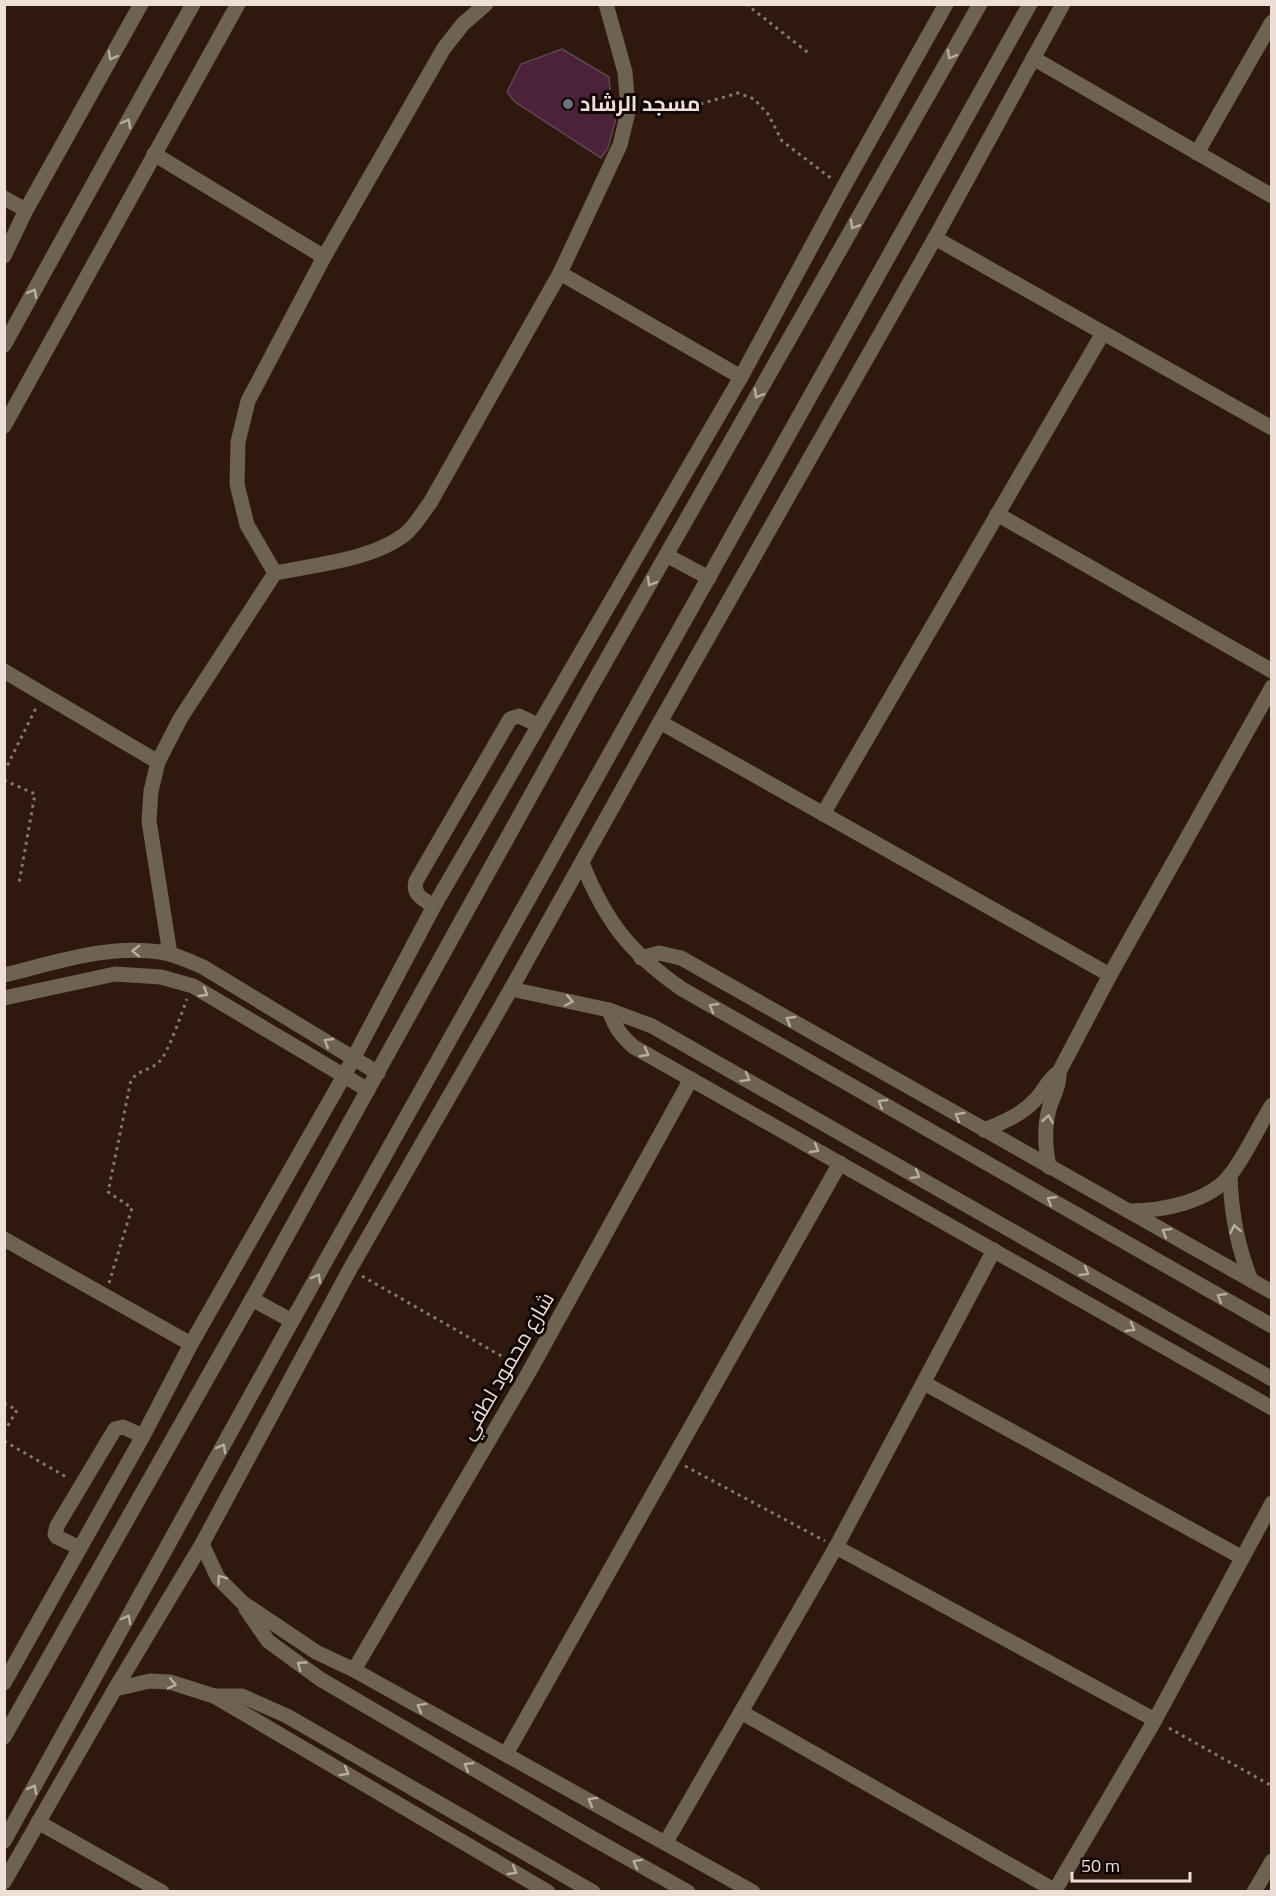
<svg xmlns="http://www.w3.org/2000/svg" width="1276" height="1896" font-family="'Titillium Web',Cairo,sans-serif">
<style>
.building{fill:#4b2239;stroke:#5e4552;stroke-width:1.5}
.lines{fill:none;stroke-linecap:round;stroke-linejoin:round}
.path{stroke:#89776e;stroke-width:3;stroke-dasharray:3 4.5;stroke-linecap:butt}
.minor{stroke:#6d6350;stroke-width:15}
.tertiary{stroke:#6d6350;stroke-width:15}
.oneway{stroke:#baada1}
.worship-dot{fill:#6b7280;stroke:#100704;stroke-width:2}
.labels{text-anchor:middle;stroke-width:6;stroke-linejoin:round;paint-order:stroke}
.poi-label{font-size:21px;font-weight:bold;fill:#edded7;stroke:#100704;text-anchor:start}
.street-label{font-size:21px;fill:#edded7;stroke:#100704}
</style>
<rect width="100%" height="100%" fill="#2f190f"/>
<path class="building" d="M562 49 609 77 611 99 619 107 608 148 601 158 515 102 507 92 521 64Z"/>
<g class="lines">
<g class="path">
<path d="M746 4 811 55"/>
<path d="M641 99 670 104 697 105 738 93 754 99 768 114 782 141 832 179"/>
<path d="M4 772 37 706"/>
<path d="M4 780 35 794 19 883"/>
<path d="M362 1276 517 1365"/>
<path d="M109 1283 132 1208 108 1192 131 1080C141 1068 150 1071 159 1062 168 1054 182 1012 187 999"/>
<path d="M4 1403 17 1410 4 1432"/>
<path d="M4 1441 68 1478"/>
<path d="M685 1466 825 1541"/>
<path d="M1169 1728 1272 1786"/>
</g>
<g class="minor">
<path d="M1033 58 1272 196"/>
<path d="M1197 153 1272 22"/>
<path d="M154 154 324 257"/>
<path d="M4 198 26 210"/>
<path d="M935 238 1272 428"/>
<path d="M4 256 26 210 141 4"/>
<path d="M560 273 741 377"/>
<path d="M4 345 193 4"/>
<path d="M4 426 238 4"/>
<path d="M997 514 1272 671"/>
<path d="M275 573 247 525 237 484 238 442 248 401 324 257 444 48 463 24 486 4"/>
<path d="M4 671 158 762"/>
<path d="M660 722 1110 975"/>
<path d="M823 814 1103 333"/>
<path d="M582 863C606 922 630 953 682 989L1272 1326"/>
<path d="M434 906C424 900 412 895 416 881L510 719 519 716 538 725"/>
<path d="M170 954 149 821 151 791 158 762 180 719 275 573C314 565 371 560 404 535 414 528 422 513 430 503L560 273 620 145 628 112 627 96 625 72 606 4"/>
<path d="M641 958 659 953 681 958 1272 1292"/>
<path d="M4 975C54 963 108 944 160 952 175 954 189 961 203 967L378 1073"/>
<path d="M511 989 609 1010 652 1026 1272 1379"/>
<path d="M4 998 115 974 161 977 193 986 368 1090"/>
<path d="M609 1010C614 1026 621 1036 634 1047L1272 1408"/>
<path d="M984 1130C1004 1122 1023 1114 1037 1098 1045 1089 1049 1078 1059 1072L1110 975 1272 687"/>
<path d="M1049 1167C1045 1147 1044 1128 1049 1109 1053 1096 1060 1085 1059 1072"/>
<path d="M1230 1175C1231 1212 1237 1246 1251 1280"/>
<path d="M1129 1211C1162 1211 1210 1202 1231 1174 1247 1153 1258 1127 1272 1105"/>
<path d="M4 1239 191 1344"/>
<path d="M924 1383 1241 1557"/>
<path d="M202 1544 218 1578 243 1603 316 1652 354 1670 753 1892"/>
<path d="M836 1547 1155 1720"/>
<path d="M80 1548 57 1537 55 1534 57 1526 115 1429 123 1427 143 1436"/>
<path d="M246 1609 268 1641 320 1679 592 1838 688 1892"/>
<path d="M354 1670 529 1372 691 1079"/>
<path d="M4 1683 143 1436 191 1344 344 1076 434 906 741 377 843 188 946 4"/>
<path d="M115 1689 150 1681 170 1682 214 1696 548 1892"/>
<path d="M214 1696H242L287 1716 593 1892"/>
<path d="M741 1712 1054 1890"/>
<path d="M506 1754 840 1163"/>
<path d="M38 1822 162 1892"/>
<path d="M666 1842 836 1547 994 1250"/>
<path d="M4 1882 115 1689 202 1544 350 1269 511 989 660 722 935 238 1063 4"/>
<path d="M1054 1892 1155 1720 1272 1503"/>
<path d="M1254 1892 1272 1861"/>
</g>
<g class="tertiary">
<path d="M666 555 709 578"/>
<path d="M252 1299 292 1321"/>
<path d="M4 1737 252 1299 587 694 980 4"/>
<path d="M4 1841 292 1321 1030 4"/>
</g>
</g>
<defs><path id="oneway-chevron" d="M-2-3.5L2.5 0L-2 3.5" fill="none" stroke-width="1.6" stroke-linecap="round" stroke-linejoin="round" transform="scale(1.5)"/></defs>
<g class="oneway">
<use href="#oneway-chevron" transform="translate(951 55) rotate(120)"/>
<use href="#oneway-chevron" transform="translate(112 56) rotate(119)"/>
<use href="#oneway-chevron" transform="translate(127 123) rotate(-61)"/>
<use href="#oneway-chevron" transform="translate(854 225) rotate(120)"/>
<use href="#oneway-chevron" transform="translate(33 293) rotate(-61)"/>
<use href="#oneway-chevron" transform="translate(758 394) rotate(120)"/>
<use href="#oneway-chevron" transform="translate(651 582) rotate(120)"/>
<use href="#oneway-chevron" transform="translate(136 951) rotate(-179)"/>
<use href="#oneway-chevron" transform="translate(204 993) rotate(31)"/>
<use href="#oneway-chevron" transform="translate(569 1001) rotate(12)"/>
<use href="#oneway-chevron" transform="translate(713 1007) rotate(-150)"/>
<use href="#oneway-chevron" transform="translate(790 1020) rotate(-150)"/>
<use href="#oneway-chevron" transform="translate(328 1042) rotate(-149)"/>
<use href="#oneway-chevron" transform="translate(645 1053) rotate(28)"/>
<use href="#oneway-chevron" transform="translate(746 1078) rotate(30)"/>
<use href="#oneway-chevron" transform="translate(882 1103) rotate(-150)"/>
<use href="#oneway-chevron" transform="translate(959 1116) rotate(-150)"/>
<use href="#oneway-chevron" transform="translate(1048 1119) rotate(-81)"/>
<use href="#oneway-chevron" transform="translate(815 1149) rotate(30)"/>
<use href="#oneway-chevron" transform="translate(916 1175) rotate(30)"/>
<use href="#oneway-chevron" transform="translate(1051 1200) rotate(-150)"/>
<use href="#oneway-chevron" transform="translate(1235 1229) rotate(-101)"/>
<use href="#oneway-chevron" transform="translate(1166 1232) rotate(-150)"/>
<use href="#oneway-chevron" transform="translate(1085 1272) rotate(30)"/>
<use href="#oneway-chevron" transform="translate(317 1278) rotate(-61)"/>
<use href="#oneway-chevron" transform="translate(1221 1297) rotate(-150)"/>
<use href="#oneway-chevron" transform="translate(1131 1328) rotate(30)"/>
<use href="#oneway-chevron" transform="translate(222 1448) rotate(-61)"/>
<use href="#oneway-chevron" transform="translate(221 1579) rotate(-126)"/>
<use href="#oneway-chevron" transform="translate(127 1619) rotate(-61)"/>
<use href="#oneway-chevron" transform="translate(301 1665) rotate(-144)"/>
<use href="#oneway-chevron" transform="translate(172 1684) rotate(13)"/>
<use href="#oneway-chevron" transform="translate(421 1707) rotate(-151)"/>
<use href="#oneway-chevron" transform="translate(468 1766) rotate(-150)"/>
<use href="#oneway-chevron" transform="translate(345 1772) rotate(30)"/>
<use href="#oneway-chevron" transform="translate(33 1789) rotate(-61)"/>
<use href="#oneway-chevron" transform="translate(592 1801) rotate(-151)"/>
<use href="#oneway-chevron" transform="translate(637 1863) rotate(-151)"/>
<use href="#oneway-chevron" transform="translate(513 1871) rotate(30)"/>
</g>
<circle class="worship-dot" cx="568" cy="104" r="6"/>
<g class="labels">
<g class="poi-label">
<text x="580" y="111">مسجد الرشاد</text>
</g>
<g class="street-label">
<text transform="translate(507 1366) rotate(-60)" y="7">شارع محمود لطفي</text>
</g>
</g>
<rect width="1276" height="1896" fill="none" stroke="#edded7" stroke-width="12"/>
<path d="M1072 1872v9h118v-9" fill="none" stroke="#edded7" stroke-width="3"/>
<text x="1081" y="1872" font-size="18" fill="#edded7" stroke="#100704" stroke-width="4.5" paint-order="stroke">50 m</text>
</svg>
